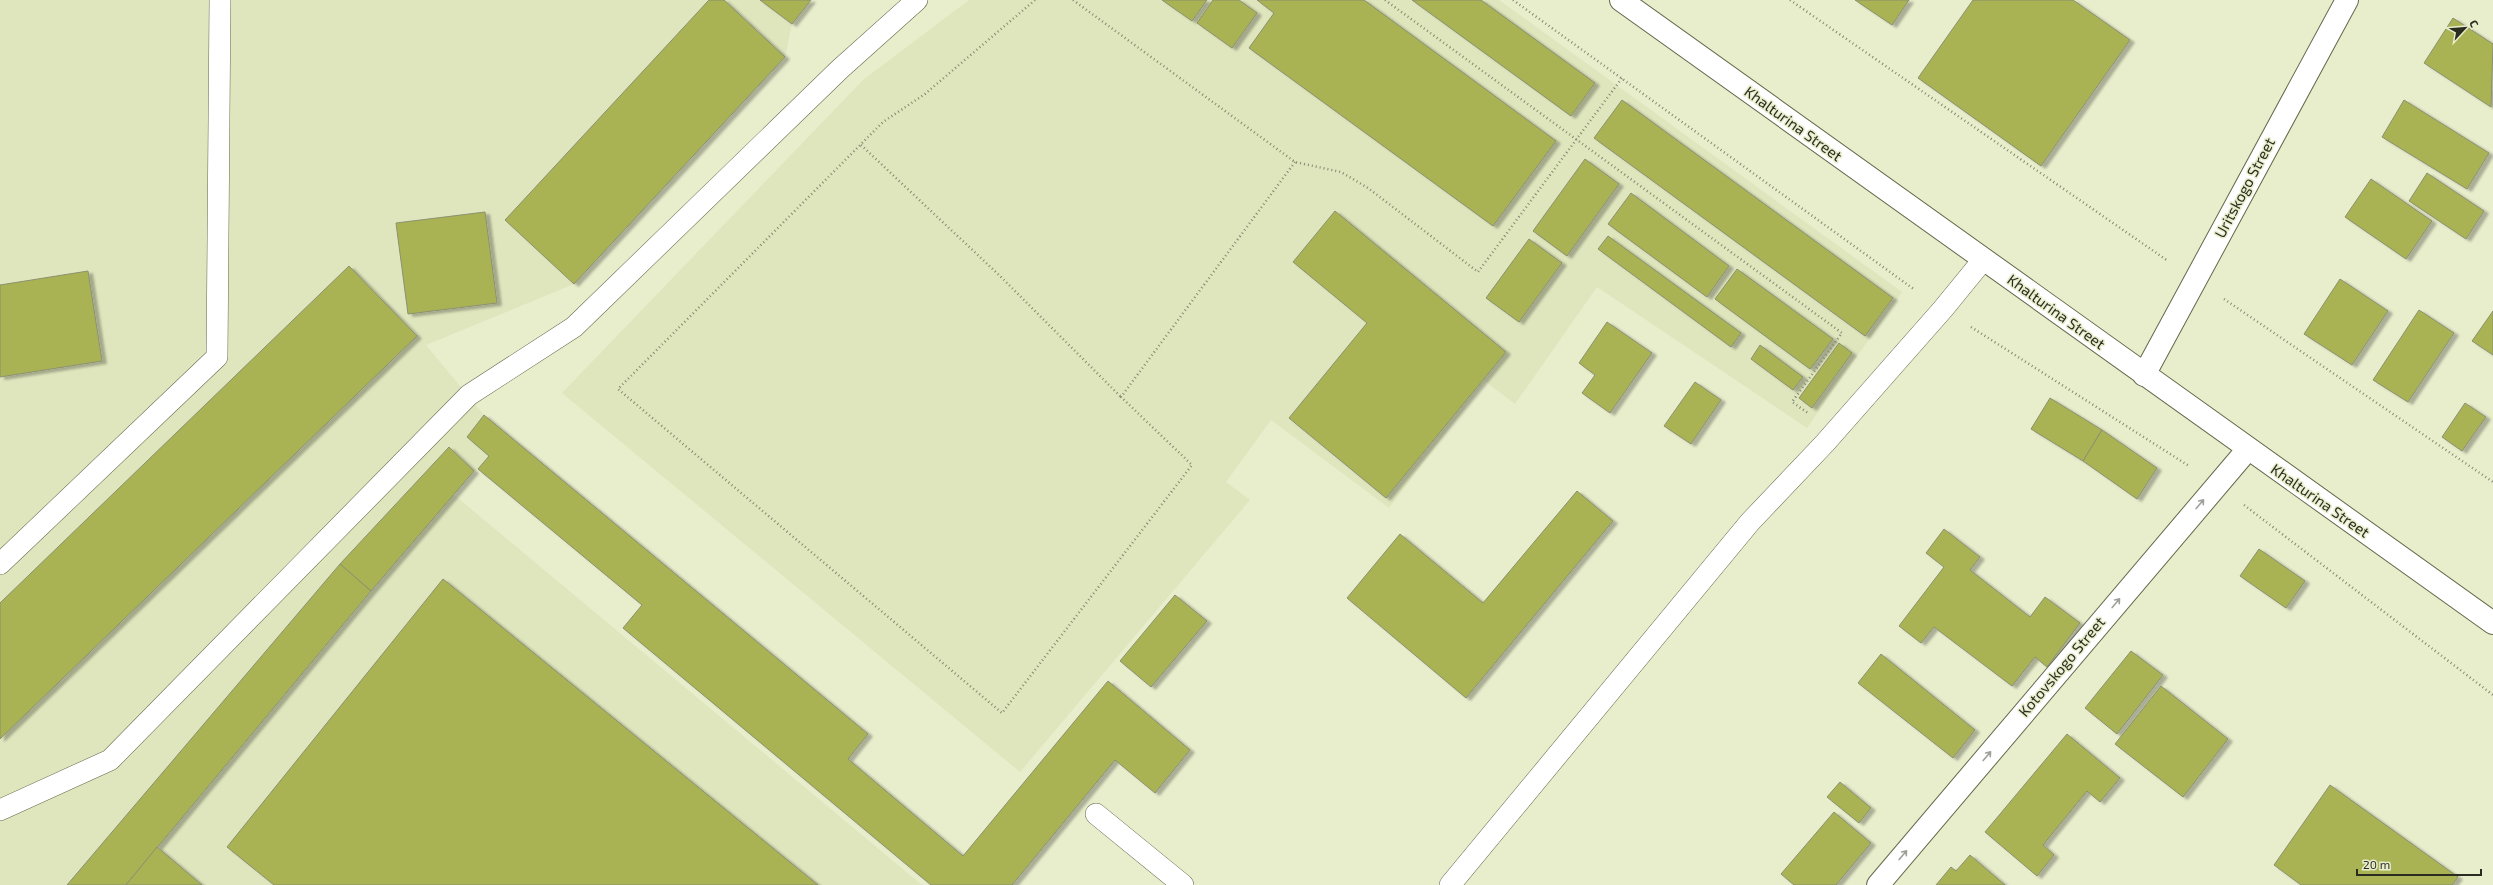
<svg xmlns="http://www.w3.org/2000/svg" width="2493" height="885" font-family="'Exo 2',sans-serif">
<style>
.built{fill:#dfe6bd}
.building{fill:#a9b352;stroke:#8b9071;filter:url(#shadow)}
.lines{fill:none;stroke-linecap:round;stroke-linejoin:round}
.lane-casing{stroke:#65694c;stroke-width:22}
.street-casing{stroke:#65694c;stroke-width:24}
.secondary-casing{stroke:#65694c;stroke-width:24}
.path{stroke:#858872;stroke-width:2.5;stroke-dasharray:1 3;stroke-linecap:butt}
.lane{stroke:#fff;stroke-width:21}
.street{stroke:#fff;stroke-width:22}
.secondary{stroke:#fff;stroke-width:22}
.oneway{stroke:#a0a09b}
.labels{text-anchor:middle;stroke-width:3;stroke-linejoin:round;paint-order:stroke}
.street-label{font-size:15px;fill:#2b2c20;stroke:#e8edcc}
</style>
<defs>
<filter id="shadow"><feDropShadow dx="4.5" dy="2.5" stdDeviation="1" flood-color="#0004"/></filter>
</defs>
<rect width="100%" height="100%" fill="#e8edcc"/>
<g class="built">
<path d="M0 0H760L792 24 785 57 574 284 426 345 484 415 467 437 489 456 478 469 474 471 448 447 340 564 67 885H0Z"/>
<path d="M969 0H1499L1902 292 1807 428 1597 287 1515 404 1485 381 1389 508 1271 420 1226 482 1250 500 1020 772 562 393 863 80Z"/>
<path d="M453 494 922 885H126Z"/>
</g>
<g class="building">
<path d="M709 0H724L785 57 574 284 505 220Z"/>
<path d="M760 0H811L792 24Z"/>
<path d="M1162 0H1207L1192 21Z"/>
<path d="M1213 0H1239L1257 13 1232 48 1197 23Z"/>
<path d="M1257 0H1364L1556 141 1493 226 1249 48 1274 13Z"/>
<path d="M1412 0H1481L1595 83 1571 116Z"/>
<path d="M1855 0H1909L1892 25Z"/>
<path d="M1973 0H2073L2130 40 2041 166 1918 78Z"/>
<path d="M2453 18 2493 44 2491 107 2424 63Z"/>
<path d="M1622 100 1893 298 1865 336 1594 138Z"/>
<path d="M2404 100 2489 153 2467 189 2382 137Z"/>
<path d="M1585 159 1619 184 1567 256 1533 231Z"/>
<path d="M2427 173 2484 211 2466 239 2409 201Z"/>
<path d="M2371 179 2432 221 2406 259 2345 217Z"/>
<path d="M1631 193 1729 266 1707 297 1608 224Z"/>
<path d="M1335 211 1506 352 1386 498 1289 418 1367 323 1293 262Z"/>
<path d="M485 212 497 303 408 314 396 223Z"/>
<path d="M1608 236 1741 333 1731 347 1598 249Z"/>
<path d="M1529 239 1562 263 1519 322 1486 298Z"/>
<path d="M349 266 417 336 0 739V603Z"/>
<path d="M1737 269 1833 339 1810 369 1715 299Z"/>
<path d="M88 271 102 361 0 377V285Z"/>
<path d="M2340 279 2388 311 2352 365 2304 334Z"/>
<path d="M2419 310 2454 333 2408 402 2373 380Z"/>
<path d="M2493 311V355L2472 341Z"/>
<path d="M1607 322 1652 353 1610 413 1582 393 1595 375 1579 363Z"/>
<path d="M1839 343 1852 353 1812 408 1799 398Z"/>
<path d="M1760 345 1803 377 1793 390 1751 359Z"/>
<path d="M1695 382 1721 400 1691 444 1664 426Z"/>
<path d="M2050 398 2102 430 2083 461 2031 429Z"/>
<path d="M2465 403 2486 417 2462 451 2442 437Z"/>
<path d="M484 415 868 734 848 759 963 856 1108 681 1190 750 1155 793 1115 760 1012 885H931L623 628 642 605 478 469 489 456 467 437Z"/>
<path d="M2102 430 2157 468 2137 499 2083 461Z"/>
<path d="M449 447 474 471 371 591 340 564Z"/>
<path d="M1577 491 1613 521 1466 698 1347 598 1400 534 1483 603Z"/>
<path d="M1944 529 1980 557 1970 570 2030 617 2045 597 2080 623 2047 667 2035 657 2012 686 1934 627 1921 643 1899 626 1944 567 1926 553Z"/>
<path d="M2259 549 2305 581 2286 608 2240 576Z"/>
<path d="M340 564 371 591 126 885H67Z"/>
<path d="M443 579 818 885H274L227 847Z"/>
<path d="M1175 595 1207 621 1151 687 1120 661Z"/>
<path d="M2131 651 2163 675 2117 734 2085 708Z"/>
<path d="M1881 654 1975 730 1953 758 1858 683Z"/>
<path d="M2161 686 2228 739 2183 797 2115 744Z"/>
<path d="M2067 734 2120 778 2100 802 2087 791 2043 845 2054 855 2037 876 1985 832Z"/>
<path d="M1840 782 1871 808 1859 823 1827 797Z"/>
<path d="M2330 785 2458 877 2452 885H2301L2274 865Z"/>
<path d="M1834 812 1871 843 1836 885H1794L1781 874Z"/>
<path d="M157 847 202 885H126Z"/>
<path d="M1970 855 2005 885H1936L1951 867 1956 871Z"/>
</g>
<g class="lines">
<g class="lane-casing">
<g id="lane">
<path d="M0 564 217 357 220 0"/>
<path d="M0 810 110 760 469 395 574 327 840 69 917 0"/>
<path d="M1096 814 1183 885"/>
<path d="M1450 885 1750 522 1825 443 1943 309 1983 260"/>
</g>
</g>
<g class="street-casing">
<g id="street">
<path d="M2144 375 2347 0"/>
<path d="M1878 885 2248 449"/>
</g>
</g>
<g class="secondary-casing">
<path id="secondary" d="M1621 0 2493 623"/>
</g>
<g class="path">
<path d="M1035 0 925 94 883 122 618 389 1002 713 1192 465 1121 397 1295 162"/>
<path d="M1073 0 1295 162 1341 172 1368 188 1478 272 1622 78"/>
<path d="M1385 0 1842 333 1792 402 1808 413"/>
<path d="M1513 0 1915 290"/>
<path d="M1790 0 2168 261"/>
<path d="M861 145 1000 276 1121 397"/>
<path d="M2224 299 2493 482"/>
<path d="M1971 327 2189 466"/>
<path d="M2244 505 2493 695"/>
</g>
<use href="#lane" class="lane"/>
<use href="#street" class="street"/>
<use href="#secondary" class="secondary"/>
</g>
<defs><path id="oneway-shaft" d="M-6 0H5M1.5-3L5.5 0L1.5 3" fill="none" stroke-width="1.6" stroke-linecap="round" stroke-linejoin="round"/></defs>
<g class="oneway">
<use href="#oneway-shaft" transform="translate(2200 504) rotate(-50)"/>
<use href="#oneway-shaft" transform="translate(2116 603) rotate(-50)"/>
<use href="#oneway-shaft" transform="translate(1987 756) rotate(-50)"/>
<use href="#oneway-shaft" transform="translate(1903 855) rotate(-50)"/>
</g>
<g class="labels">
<g class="street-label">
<text transform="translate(1793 124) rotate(36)" y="5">Khalturina Street</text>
<text transform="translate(2245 188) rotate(-62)" y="5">Uritskogo Street</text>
<text transform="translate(2056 312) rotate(36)" y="5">Khalturina Street</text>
<text transform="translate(2320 501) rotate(35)" y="5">Khalturina Street</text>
<text transform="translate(2062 667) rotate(-50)" y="5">Kotovskogo Street</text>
</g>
</g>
<g transform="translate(2465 28) rotate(64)" stroke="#e8edcc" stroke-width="3" paint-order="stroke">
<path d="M0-3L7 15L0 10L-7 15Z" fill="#2b2c20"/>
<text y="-6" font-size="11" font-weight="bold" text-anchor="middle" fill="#2b2c20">С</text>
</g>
<path d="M2357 869v6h124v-6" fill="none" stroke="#2b2c20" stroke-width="2"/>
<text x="2363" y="869" font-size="12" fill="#2b2c20" stroke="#e8edcc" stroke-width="3" paint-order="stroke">20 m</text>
</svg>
